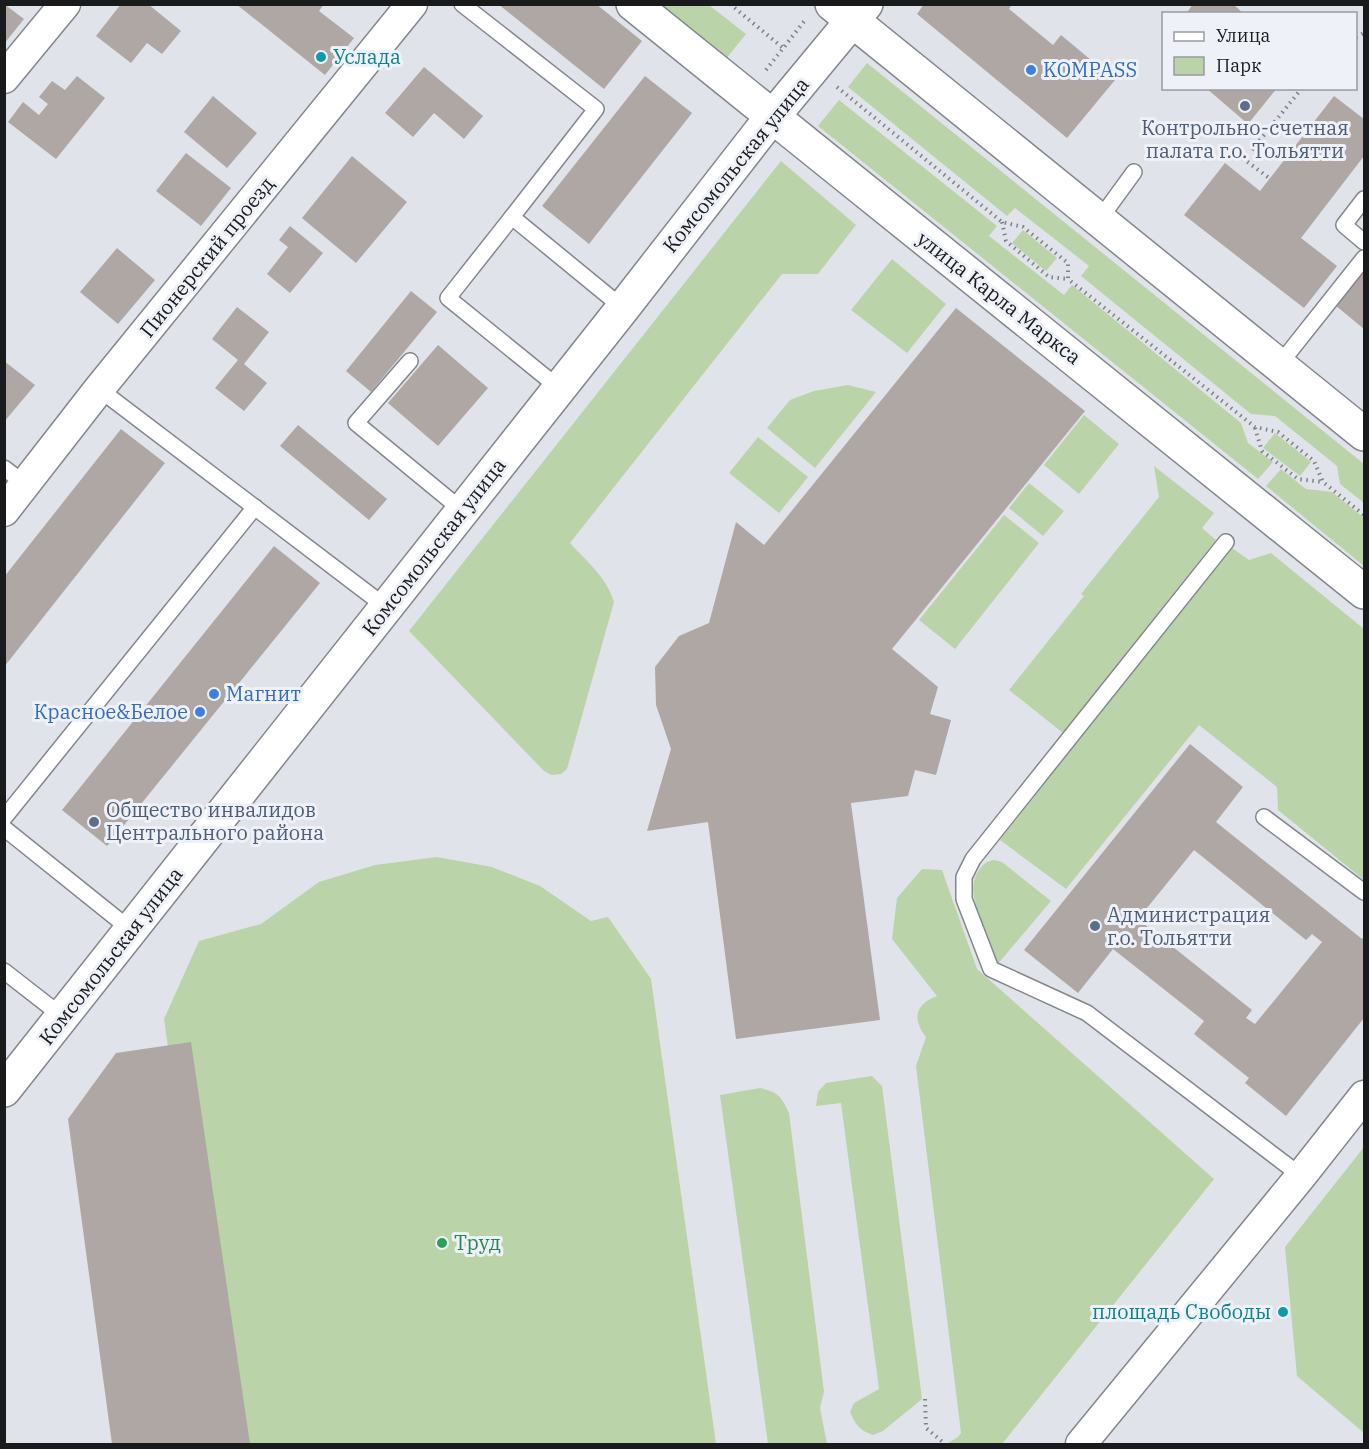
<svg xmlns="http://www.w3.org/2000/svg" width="1369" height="1449" font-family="'IBM Plex Serif',serif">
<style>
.green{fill:#bbd3a9}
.building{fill:#afa7a4;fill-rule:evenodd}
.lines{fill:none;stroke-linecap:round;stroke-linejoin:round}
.service-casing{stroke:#84868d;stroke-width:18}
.minor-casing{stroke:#84868d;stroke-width:33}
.secondary-casing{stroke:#84868d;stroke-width:36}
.primary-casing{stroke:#84868d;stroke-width:36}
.path{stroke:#808186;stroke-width:4;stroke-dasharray:1.5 4.5;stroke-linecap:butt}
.service{stroke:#fff;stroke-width:15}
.minor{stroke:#fff;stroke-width:30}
.secondary{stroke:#fff;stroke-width:33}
.primary{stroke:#fff;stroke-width:33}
.culture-dot{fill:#0f9aa8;stroke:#eef1f8;stroke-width:2}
.shop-dot{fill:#3f7fe0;stroke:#eef1f8;stroke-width:2}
.service-dot{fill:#5c6f8a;stroke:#eef1f8;stroke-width:2}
.leisure-dot{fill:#2e9e5b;stroke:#eef1f8;stroke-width:2}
.labels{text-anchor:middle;stroke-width:6;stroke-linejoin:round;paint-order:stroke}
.culture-label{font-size:20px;fill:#0d838f;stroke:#eef1f8;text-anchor:start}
.shop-label{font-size:20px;fill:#366cbe;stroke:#eef1f8;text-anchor:start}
.service-label{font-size:20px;fill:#4e5e75;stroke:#eef1f8;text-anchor:start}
.street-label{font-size:20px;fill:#191a1c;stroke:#eef1f8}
.leisure-label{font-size:20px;fill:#27864d;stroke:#eef1f8;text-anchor:start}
</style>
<rect width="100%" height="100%" fill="#e1e3eb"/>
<g class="green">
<path d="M656 5H709L746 34 725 60Z"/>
<path d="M867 63 1364 464V503L1340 484 1337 466 1275 416 1251 414 1081 276 1089 266 1015 208 1007 216 848 87Z"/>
<path d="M839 100 997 226 989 236 1064 295 1072 285 1241 423 1248 443 1273 462 1258 479 818 126Z"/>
<path d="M781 161 856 225 818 274H782L570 543C587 562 606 576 614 602L567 769 561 774 551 775 544 771 409 631Z"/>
<path d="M1023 230 1057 258 1046 271 1012 243Z"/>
<path d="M892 259 946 304 907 353 851 310Z"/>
<path d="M848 385 876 392 815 468 767 428 790 400 814 391Z"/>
<path d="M1084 415 1119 444 1079 494 1044 465Z"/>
<path d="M1275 433 1311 462 1300 476 1263 448Z"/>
<path d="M758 437 808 477 779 513 729 473Z"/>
<path d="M1154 466 1214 513 1202 528 1216 540 1063 733 1009 690 1084 596 1081 594 1159 497Z"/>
<path d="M1281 469 1306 489 1332 492 1364 518V566L1266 486Z"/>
<path d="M1029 483 1064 511 1043 536 1009 508Z"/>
<path d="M1004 515 1039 543 955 649 919 620Z"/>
<path d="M1232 548 1249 560 1271 553 1364 629V880L1278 810 1277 787 1199 725 1066 889 1000 840Z"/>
<path d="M437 857 492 867 540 886 591 921 608 917 651 979 716 1444H224L164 1019 199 941 261 924 319 882 375 865Z"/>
<path d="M994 860 1002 862 1051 901 997 965C993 953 988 941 984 929 978 911 966 888 979 870 983 864 987 861 994 860Z"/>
<path d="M922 869 942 870 977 969 1214 1179 1002 1444H950L948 1443 958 1437 961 1433 916 1066 926 1037C912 1019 915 1004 937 996L892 939 897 898Z"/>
<path d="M872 1076 882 1086 922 1399 883 1431 873 1435C859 1430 856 1425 850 1412L854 1403 879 1389 841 1103 816 1106 818 1092 826 1083Z"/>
<path d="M760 1088C778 1092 781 1096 789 1113L824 1392 820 1408 827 1444H768L720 1095Z"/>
<path d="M1364 1147V1433L1297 1376 1285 1247Z"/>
</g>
<g class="building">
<path d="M4 4 24 19 4 44Z"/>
<path d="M121 4H148L181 31 162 54 147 43 131 63 96 36Z"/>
<path d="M236 4H324L319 11 354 38 325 75Z"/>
<path d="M498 4H596L642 41 604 89Z"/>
<path d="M924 4H1012L1009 9 1053 45 1061 35 1115 80 1067 138 917 14Z"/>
<path d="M1193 4H1233L1244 14H1186Z"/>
<path d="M424 67 483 116 464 139 434 113 413 137 385 113Z"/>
<path d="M77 76 105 98 56 159 8 122 23 102 39 115 48 104 39 97 52 81 65 90Z"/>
<path d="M645 76 692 113 589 244 542 206Z"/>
<path d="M1206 88H1277L1248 124Z"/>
<path d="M213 96 257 133 227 168 184 132Z"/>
<path d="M1334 96 1364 119V156L1301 238 1337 266 1304 308 1184 215 1225 163 1260 191Z"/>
<path d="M186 153 231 188 201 226 156 191Z"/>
<path d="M352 156 407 202 356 263 302 218Z"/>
<path d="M290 226 323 253 290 293 267 274 288 247 279 240Z"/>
<path d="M117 248 155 280 118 324 80 292Z"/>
<path d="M1364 269V329L1335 305Z"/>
<path d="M411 291 437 312 371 392 346 371Z"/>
<path d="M237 307 269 332 244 364 267 383 244 411 215 388 238 360 212 339Z"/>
<path d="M956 308 1085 411 892 649 938 687 930 714 951 720 936 775 915 770 908 796 851 803 880 1020 736 1039 708 822 647 831 671 749 656 705 655 667 679 636 709 623 736 522 764 545Z"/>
<path d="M438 345 488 388 438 446 388 403Z"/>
<path d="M4 361 35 385 4 422Z"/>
<path d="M298 425 387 499 369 520 280 446Z"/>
<path d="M121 429 165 463 4 667V577Z"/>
<path d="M274 546 320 583 107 846 62 810Z"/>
<path d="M1190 744 1243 787 1216 822 1362 939 1364 936V1018L1286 1116 1245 1083 1249 1078 1194 1034 1204 1021 1113 949 1078 993 1024 950ZM1194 850 1306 940 1312 934 1322 942 1255 1024 1246 1018 1252 1010 1138 919Z"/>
<path d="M191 1042 250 1444H112L68 1119 116 1053Z"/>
</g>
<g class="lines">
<g class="service-casing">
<g id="service">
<path d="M462 4 596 109 512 217 623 308"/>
<path d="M1364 199 1344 225 1364 242"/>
<path d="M512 217 448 298 559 388"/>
<path d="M1099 220 1134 172"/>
<path d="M410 361 356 423 463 511"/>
<path d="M1279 365 1364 258"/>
<path d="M99 389 386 607"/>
<path d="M4 468 25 484"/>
<path d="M1226 542 973 859 964 877V899L991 969 1087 1013 1301 1176"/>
<path d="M1264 817 1364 892"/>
<path d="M4 818 255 507"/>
<path d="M4 828 131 930"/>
<path d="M4 971 63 1017"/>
</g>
</g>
<g class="minor-casing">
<g id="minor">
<path d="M4 78 65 4"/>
<path d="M4 511 99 389 412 4"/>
<path d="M1081 1444 1301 1176 1364 1096"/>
</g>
</g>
<g class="secondary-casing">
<g id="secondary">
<path d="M633 4C876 201 1122 395 1364 592"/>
<path d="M832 4 1364 434"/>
</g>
</g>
<g class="primary-casing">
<path id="primary" d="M4 1090 623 308 760 132 866 4"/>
</g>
<g class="path">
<path d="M730 4 783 48"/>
<path d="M1356 37 1364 33"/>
<path d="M766 70 806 19"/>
<path d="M837 87 1002 222 1023 227 1068 263V279L1255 427 1278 432 1314 461 1323 482 1364 515"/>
<path d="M1252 150 1302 88"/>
<path d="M1233 151 1269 178"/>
<path d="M1002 222 1006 241 1049 277 1068 279"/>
<path d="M1255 428 1262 451 1298 479 1323 482"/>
<path d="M925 1399 926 1428 945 1444"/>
</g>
<use href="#service" class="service"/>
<use href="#minor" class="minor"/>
<use href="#secondary" class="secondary"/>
<use href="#primary" class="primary"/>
</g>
<g class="culture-dot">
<circle cx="321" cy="57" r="6"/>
<circle cx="1283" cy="1312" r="6"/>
</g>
<g class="shop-dot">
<circle cx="1031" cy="70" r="6"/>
<circle cx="214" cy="694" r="6"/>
<circle cx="200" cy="712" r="6"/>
</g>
<g class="service-dot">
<circle cx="1245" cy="106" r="6"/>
<circle cx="94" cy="822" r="6"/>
<circle cx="1095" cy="926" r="6"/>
</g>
<circle class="leisure-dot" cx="442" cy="1243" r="6"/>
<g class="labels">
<g class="culture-label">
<text x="333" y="64">Услада</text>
<text x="1271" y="1319" text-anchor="end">площадь Свободы</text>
</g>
<g class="shop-label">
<text x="1043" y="77">KOMPASS</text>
<text x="226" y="701">Магнит</text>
<text x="188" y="719" text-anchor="end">Красное&amp;Белое</text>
</g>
<g class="service-label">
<text x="1245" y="135" text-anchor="middle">Контрольно-счетная<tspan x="1245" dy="23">палата г.о. Тольятти</tspan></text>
<text x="106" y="817">Общество инвалидов<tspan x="106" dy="23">Центрального района</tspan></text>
<text x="1107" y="922">Администрация<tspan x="1107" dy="23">г.о. Тольятти</tspan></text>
</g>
<g class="street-label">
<text transform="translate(736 165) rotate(-51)" y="7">Комсомольская улица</text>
<text transform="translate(207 257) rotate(-51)" y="7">Пионерский проезд</text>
<text transform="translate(999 298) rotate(38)" y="7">улица Карла Маркса</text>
<text transform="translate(434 547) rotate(-52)" y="7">Комсомольская улица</text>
<text transform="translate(111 956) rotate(-52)" y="7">Комсомольская улица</text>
</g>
<g class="leisure-label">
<text x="454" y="1250">Труд</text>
</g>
</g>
<rect width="1369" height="1449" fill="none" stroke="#191a1c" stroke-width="12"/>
<rect x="1162" y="12" width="195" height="78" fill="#eef1f8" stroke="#999ba0" stroke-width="1.5"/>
<rect x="1174" y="32" width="30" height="9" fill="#ffffff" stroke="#999ba0" stroke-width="1.5"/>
<text x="1216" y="42" font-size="18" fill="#191a1c">Улица</text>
<rect x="1174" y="57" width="30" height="18" fill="#bbd3a9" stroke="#999ba0" stroke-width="1.5"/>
<text x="1216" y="72" font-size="18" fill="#191a1c">Парк</text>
</svg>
